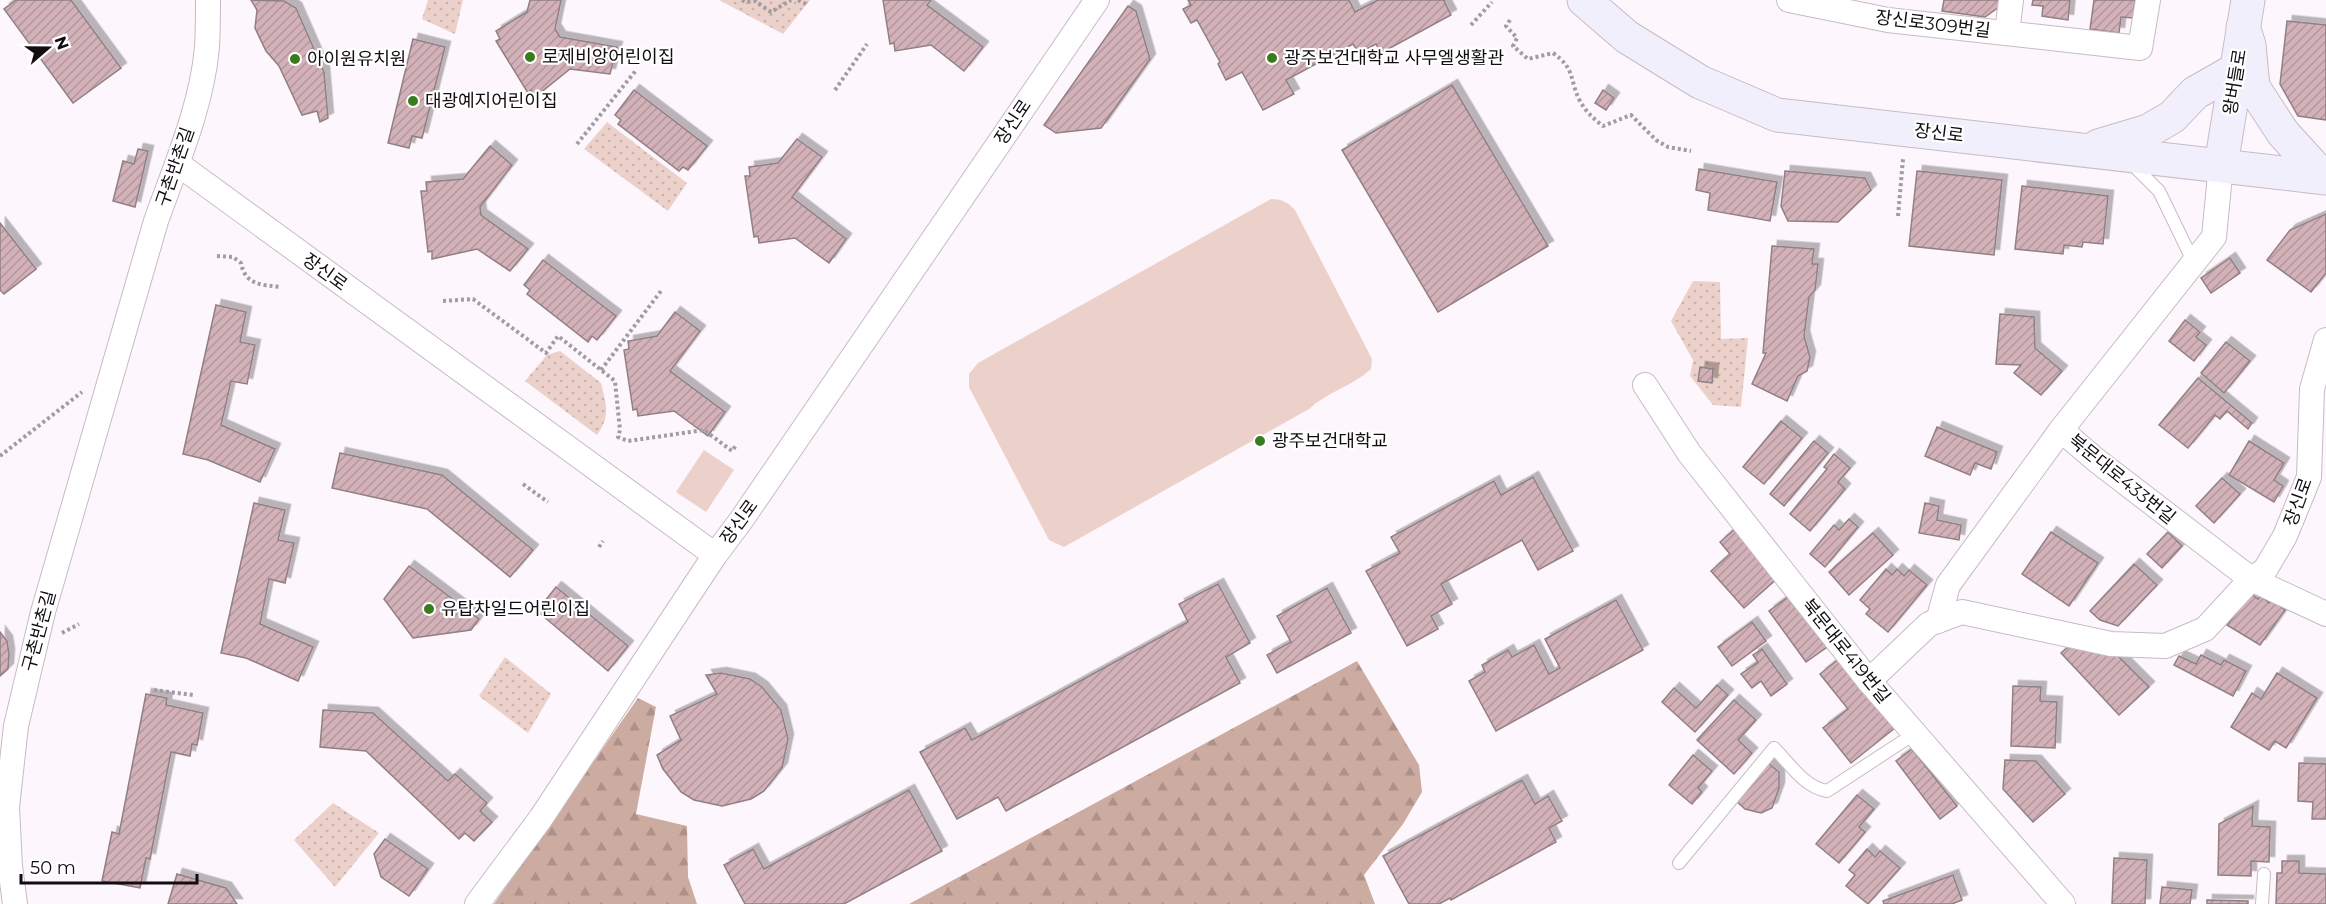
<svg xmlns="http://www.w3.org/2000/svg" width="2326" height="904" font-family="Montserrat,'Noto Sans KR',sans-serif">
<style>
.green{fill:#ebd1c9}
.forest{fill:url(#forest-firs)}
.park{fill:url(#park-dots)}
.building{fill:url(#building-hatch);stroke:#908083;stroke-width:1.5;filter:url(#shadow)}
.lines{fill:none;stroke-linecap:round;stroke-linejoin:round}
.service-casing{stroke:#c7bbc6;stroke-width:14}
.minor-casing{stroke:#c7bbc6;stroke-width:26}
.secondary-casing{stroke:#c7bbc6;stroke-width:35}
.path{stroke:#a29ba1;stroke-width:4;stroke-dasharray:3 3;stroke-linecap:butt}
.service{stroke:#fff;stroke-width:12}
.minor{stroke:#fff;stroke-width:24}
.secondary{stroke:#f2effc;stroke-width:33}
.poi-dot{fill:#3a7c1d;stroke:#fff;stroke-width:2}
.labels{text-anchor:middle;stroke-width:4.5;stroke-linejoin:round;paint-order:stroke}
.street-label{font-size:18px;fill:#110d11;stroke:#fff}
.poi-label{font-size:18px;fill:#110d11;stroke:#fff;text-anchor:start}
</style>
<defs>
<pattern id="forest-firs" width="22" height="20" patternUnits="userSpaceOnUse" patternTransform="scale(1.5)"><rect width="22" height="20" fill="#ccaba1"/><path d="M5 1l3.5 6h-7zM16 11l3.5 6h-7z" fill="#ae928a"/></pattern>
<pattern id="park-dots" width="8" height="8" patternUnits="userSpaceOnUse" patternTransform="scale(1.5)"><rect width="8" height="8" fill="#ebd1c9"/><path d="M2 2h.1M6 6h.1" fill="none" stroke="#c8b2ac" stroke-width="1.8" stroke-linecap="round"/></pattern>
<pattern id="building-hatch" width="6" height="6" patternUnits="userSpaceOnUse" patternTransform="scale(1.5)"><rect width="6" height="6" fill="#d3b1b8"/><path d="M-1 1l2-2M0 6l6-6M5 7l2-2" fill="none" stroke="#b4979d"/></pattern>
<filter id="shadow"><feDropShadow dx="5.5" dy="-5.5" stdDeviation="0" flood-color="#0004"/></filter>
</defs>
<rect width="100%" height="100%" fill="#fef6fd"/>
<g class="green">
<path d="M1271 199C1281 199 1288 202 1295 210L1372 359 1371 369C1353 386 1327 392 1309 409L1064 547 1049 540 969 387V374L978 363Z"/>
<path d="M704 450 734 470 706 512 676 492Z"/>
</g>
<g class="forest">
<path d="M1357 661 1419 765 1422 792 1403 824 1364 875 1375 904H909Z"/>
<path d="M638 698 656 707 636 814 687 826 688 877 697 904H494Z"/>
</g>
<g class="park">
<path d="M428 0H463L455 34 422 19Z"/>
<path d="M719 0H810L783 34Z"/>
<path d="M607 122 687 183 668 211 584 149Z"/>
<path d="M1693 281 1720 282 1721 339 1748 338 1741 407 1713 405 1690 376 1693 360 1671 321Z"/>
<path d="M560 351 601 383C606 405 611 416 597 435L525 381 547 355Z"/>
<path d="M505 657 551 694 528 733 479 696Z"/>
<path d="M333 803 379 833 335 887 294 840Z"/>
</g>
<g class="building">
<path d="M16 0H71L121 68 73 103 4 9Z"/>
<path d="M251 0 284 1 296 8 324 72 328 118 320 122 317 111 302 115 279 66 266 51 255 28 257 10Z"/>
<path d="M530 0H561L555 29 560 37 617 47 610 74 570 69 535 97 531 90 528 93 496 41 500 39 496 31 527 12Z"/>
<path d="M883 0H931L927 5 983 47 964 71 931 45 895 51 894 43 890 44Z"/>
<path d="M1188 0H1349L1355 12 1378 0H1445L1444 1 1451 15 1381 53 1376 44 1359 53 1353 44 1286 80 1294 94 1263 110 1242 72 1226 80 1218 64 1220 62 1197 20 1191 23 1183 9 1191 5Z"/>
<path d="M1944 0H2000L1999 7 1985 17 1942 11Z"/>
<path d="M2033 0H2070L2068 20 2042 16 2043 6 2032 5Z"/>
<path d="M2094 0H2135L2133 18 2121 17 2119 33 2090 29Z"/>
<path d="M1128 6 1136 11 1150 59 1101 128 1056 133 1044 125Z"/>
<path d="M2287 21 2326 25V120L2298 116 2280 84Z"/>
<path d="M413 39 445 47 422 138 412 136 409 148 388 143Z"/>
<path d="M1452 85 1548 246 1438 312 1342 150Z"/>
<path d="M634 90 707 146 688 170 683 167 679 171 618 124 621 120 615 115Z"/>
<path d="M1603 90 1614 98 1606 110 1595 103Z"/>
<path d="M797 139 822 157 792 197 846 239 829 263 795 238 759 243 758 236 754 237 745 176H750L749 167 778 163Z"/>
<path d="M490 146 512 165 480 207 481 215 528 249 510 271 477 249 432 259V251L428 252 421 191H427L426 182 463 179Z"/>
<path d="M138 149 148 151 135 207 113 201 123 161 134 164Z"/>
<path d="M1699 169 1777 182 1770 221 1708 210 1710 193 1696 190Z"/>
<path d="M1785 171 1865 178 1871 190 1838 222 1788 221 1781 206Z"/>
<path d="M1917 171 2002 180 1994 255 1909 246Z"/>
<path d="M2022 186 2108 196 2103 244 2083 242 2082 247 2064 245 2063 254 2015 249Z"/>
<path d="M2326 214V273L2311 292 2267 260 2290 230Z"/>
<path d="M0 223 36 269 4 294 0 290Z"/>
<path d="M1772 246 1814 249 1812 264H1818L1815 290 1809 297 1804 336 1810 357 1807 371 1798 376 1787 401 1752 384 1766 353H1763Z"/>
<path d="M2230 258 2240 273 2211 293 2201 278Z"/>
<path d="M543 260 616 316 597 340 592 336 588 342 527 294 530 290 524 285Z"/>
<path d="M216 305 246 312 240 342 255 345 247 384 231 381 221 425 275 449 260 482 208 460 183 454Z"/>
<path d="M675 312 700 331 670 371 725 412 708 436 674 411 638 416 637 409 633 410 624 350 629 349 628 341 657 336Z"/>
<path d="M2000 314 2034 317 2035 348 2062 371 2041 395 2014 373 2021 365 1996 364Z"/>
<path d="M2185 320 2200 332 2196 337 2206 345 2194 361 2169 341Z"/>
<path d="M2226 342 2250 361 2224 393 2201 373Z"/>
<path d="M1700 367 1713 369 1712 383 1698 381Z"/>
<path d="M2198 378 2252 423 2248 429 2227 411 2220 419 2215 415 2188 448 2159 425Z"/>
<path d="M1781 421 1802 438 1764 484 1743 467Z"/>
<path d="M1937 427 1997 452 1991 469 1975 463 1970 475 1925 456Z"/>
<path d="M1814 441 1828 453 1784 506 1770 494Z"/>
<path d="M2249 441 2284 463 2274 480 2283 486 2274 502 2229 475Z"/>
<path d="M340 453 442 475 533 550 510 577 427 509 332 488Z"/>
<path d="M1834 454 1850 468 1838 482 1845 489 1810 531 1790 514 1827 469 1824 467Z"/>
<path d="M1533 477 1573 551 1538 570 1522 540 1441 584 1452 604 1431 616 1438 629 1407 646 1366 571 1400 553 1391 537 1494 481 1501 495Z"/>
<path d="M2222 478 2240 494 2214 523 2196 506Z"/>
<path d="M254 503 285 510 278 540 294 543 285 583 269 579 260 624 313 647 298 681 246 658 221 653Z"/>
<path d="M1925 503 1939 506 1937 520 1961 525 1959 540 1919 533Z"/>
<path d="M1849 519 1858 527 1825 567 1810 554 1834 525 1839 530Z"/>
<path d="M1737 527 1780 576 1744 608 1711 571 1730 554 1720 542Z"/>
<path d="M2051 532 2098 563 2069 606 2022 574Z"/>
<path d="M2168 532 2182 546 2162 568 2147 554Z"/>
<path d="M1873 533 1893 555 1849 595 1829 572Z"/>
<path d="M2134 564 2157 585 2118 626 2100 620 2090 611Z"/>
<path d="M409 566 479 619 471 630 413 638 384 599Z"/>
<path d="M1886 569 1892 575 1897 569 1904 576 1909 570 1927 585 1888 632 1866 614 1870 609 1860 600Z"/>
<path d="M1218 584 1250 643 1226 657 1240 683 1006 811 998 797 957 819 920 752 965 728 972 740 1188 622 1179 604Z"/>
<path d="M556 587 628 646 608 671 537 611Z"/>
<path d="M1327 588 1351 633 1277 673 1267 655 1291 642 1277 616Z"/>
<path d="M1792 594 1830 645 1806 662 1769 611Z"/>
<path d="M2251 594 2258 599 2261 596 2269 603 2272 599 2285 610 2260 645 2227 625Z"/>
<path d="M1616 600 1643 650 1496 731 1469 681 1485 672 1482 665 1508 650 1512 657 1534 645 1549 674 1560 668 1545 639Z"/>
<path d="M1752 622 1766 641 1732 666 1718 647Z"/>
<path d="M0 632 7 641 9 654 8 669 0 676Z"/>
<path d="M2073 642 2115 653 2149 687 2119 715 2061 653Z"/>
<path d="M1762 649 1787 684 1771 696 1761 681 1752 688 1741 674 1758 662 1753 655Z"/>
<path d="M2201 655 2221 665 2224 660 2246 671 2233 696 2174 665 2179 656 2196 664Z"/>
<path d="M1840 658 1895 728 1851 763 1823 728 1848 709 1820 674Z"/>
<path d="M721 673 750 679 762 687 781 710 788 739 782 768 764 791 751 799 722 806 694 800 681 792 663 769 657 755 681 740 670 716 717 694 706 675Z"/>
<path d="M2277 673 2317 698 2286 748 2275 741 2269 750 2231 727 2252 693 2261 699Z"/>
<path d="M1717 685 1728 695 1695 732 1662 702 1674 688 1696 708Z"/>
<path d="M2013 686 2041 687 2040 701 2057 702 2055 748 2011 746Z"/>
<path d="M146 694 167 698 166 705 203 713 197 745 192 744 190 756 171 752 150 859 146 858 140 888 102 881 112 832 119 834Z"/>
<path d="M1734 700 1756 720 1738 740 1752 753 1734 774 1697 740Z"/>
<path d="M323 710 373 713 448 781 455 774 487 803 480 811 492 822 474 841 465 833 459 839 366 751 320 747Z"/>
<path d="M1912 749 1957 806 1940 819 1896 761Z"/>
<path d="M1693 755 1712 771 1698 788 1702 792 1692 804 1669 785Z"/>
<path d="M2005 760 2036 761 2065 794 2033 822 2003 789Z"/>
<path d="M1768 763 1779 772V788L1772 808 1761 813 1745 809 1735 800Z"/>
<path d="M2299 763 2326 764V819H2312L2313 802 2298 801Z"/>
<path d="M1522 780 1535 804 1548 796 1562 821 1549 828 1556 842 1451 900 1450 898 1439 904H1409L1383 856Z"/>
<path d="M909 790 942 851 844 904H745L724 865 753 849 764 869Z"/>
<path d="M1857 795 1874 809 1859 827 1865 832 1839 863 1816 844Z"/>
<path d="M2253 806 2252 826 2270 827 2269 862 2251 861V876L2218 875 2219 824Z"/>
<path d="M385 839 428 869 409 896 381 877 374 854Z"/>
<path d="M1867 849 1875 857 1880 851 1900 868 1868 904 1846 886 1855 875 1849 870Z"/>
<path d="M2114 858 2147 860 2145 904H2112Z"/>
<path d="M2282 861H2299V873L2326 874V904H2276L2277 873H2282Z"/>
<path d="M177 874 226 888 237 904H168Z"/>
<path d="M1953 875 1962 900 1952 904H1884L1883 901Z"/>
<path d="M2162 887 2192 890 2190 904H2160Z"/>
<path d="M2207 900 2248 901V904H2207Z"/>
</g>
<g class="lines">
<g class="service-casing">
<g id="service">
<path d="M2131 163 2159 191 2194 263"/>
<path d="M1679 863 1774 748C1790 764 1804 787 1827 791L1914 734"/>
<path d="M2262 904 2264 874"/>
</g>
</g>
<g class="minor-casing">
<g id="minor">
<path d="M1789 0 1888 20 2140 48 2148 0"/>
<path d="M2007 33 2011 0"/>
<path d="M178 164 715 555 742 519 1097 0"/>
<path d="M1645 385 1689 453 1869 681 2063 904"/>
<path d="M2061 430 2214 237 2221 165"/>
<path d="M1938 621 1948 585 2061 430 2096 460 2251 579 2326 614"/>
<path d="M1869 681 1929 624 1962 612 2111 644 2165 646 2205 629 2251 579 2265 570 2285 536 2309 477 2312 389 2326 340"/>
<path d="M15 904 10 866 7 807 16 726 43 612 156 221C176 165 202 106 207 47 208 31 208 15 208 0"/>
<path d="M477 904 541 818 715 555"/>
</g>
</g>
<g class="secondary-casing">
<g id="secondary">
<path d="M1584 0 1627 37 1700 82 1777 115 2326 178"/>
<path d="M2243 27 2249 45 2253 87 2283 133 2323 177"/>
<path d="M2098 146 2148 131 2172 117 2195 93 2237 69"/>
<path d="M2221 165 2248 0"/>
</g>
</g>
<g class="path">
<path d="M742 0 746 2 755 1 771 12 791 0"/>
<path d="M798 0 806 4"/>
<path d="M1510 20 1506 26 1517 38 1513 46 1528 59 1553 53C1576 69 1569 80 1580 101 1586 112 1594 119 1603 126L1631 115 1656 140 1668 147 1691 151"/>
<path d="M1471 25 1492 2"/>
<path d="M835 90 867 44"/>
<path d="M577 144 637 69"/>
<path d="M1898 216 1903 159"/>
<path d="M217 256 233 257 241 263C245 285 262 285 281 287"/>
<path d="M443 301 473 299 546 353 558 336 615 381 620 430 618 437 628 441 704 430 732 451 737 444"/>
<path d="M601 370 661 291"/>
<path d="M0 456 82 392"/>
<path d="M523 484 548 502"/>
<path d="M599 547 603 541"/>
<path d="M62 633 79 624"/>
<path d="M154 690 193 695"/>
</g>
<use href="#service" class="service"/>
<use href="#minor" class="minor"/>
<use href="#secondary" class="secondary"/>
</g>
<g class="poi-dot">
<circle cx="530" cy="57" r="6"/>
<circle cx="1272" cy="58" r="6"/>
<circle cx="295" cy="59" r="6"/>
<circle cx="413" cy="101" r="6"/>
<circle cx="1260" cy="441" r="6"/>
<circle cx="429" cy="609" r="6"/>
</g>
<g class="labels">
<g class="street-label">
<text transform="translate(1933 24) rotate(7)" y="6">장신로309번길</text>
<text transform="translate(2235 82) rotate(-81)" y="6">왕버들로</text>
<text transform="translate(1013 122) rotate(-56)" y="6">장신로</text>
<text transform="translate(1939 133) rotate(7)" y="6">장신로</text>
<text transform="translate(175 167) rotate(-71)" y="6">구촌반촌길</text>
<text transform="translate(325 272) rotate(36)" y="6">장신로</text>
<text transform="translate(2122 479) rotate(39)" y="6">북문대로433번길</text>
<text transform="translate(2298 502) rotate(-70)" y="6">장신로</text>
<text transform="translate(739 522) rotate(-54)" y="6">장신로</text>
<text transform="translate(39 631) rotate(-75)" y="6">구촌반촌길</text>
<text transform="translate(1846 651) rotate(51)" y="6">북문대로419번길</text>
</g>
<g class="poi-label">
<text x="542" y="63">로제비앙어린이집</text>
<text x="1284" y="64">광주보건대학교 사무엘생활관</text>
<text x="307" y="65">아이원유치원</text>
<text x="425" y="107">대광예지어린이집</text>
<text x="1272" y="447">광주보건대학교</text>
<text x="441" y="615">유탑차일드어린이집</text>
</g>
</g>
<g transform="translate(48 48) rotate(70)" stroke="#ffffff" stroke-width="4.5" paint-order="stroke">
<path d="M0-4.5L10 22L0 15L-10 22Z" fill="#110d11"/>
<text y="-9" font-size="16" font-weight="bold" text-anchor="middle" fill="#110d11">N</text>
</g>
<path d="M21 874v9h176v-9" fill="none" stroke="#110d11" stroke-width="3"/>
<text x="30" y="874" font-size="18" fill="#110d11" stroke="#ffffff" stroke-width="4.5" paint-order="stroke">50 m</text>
</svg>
